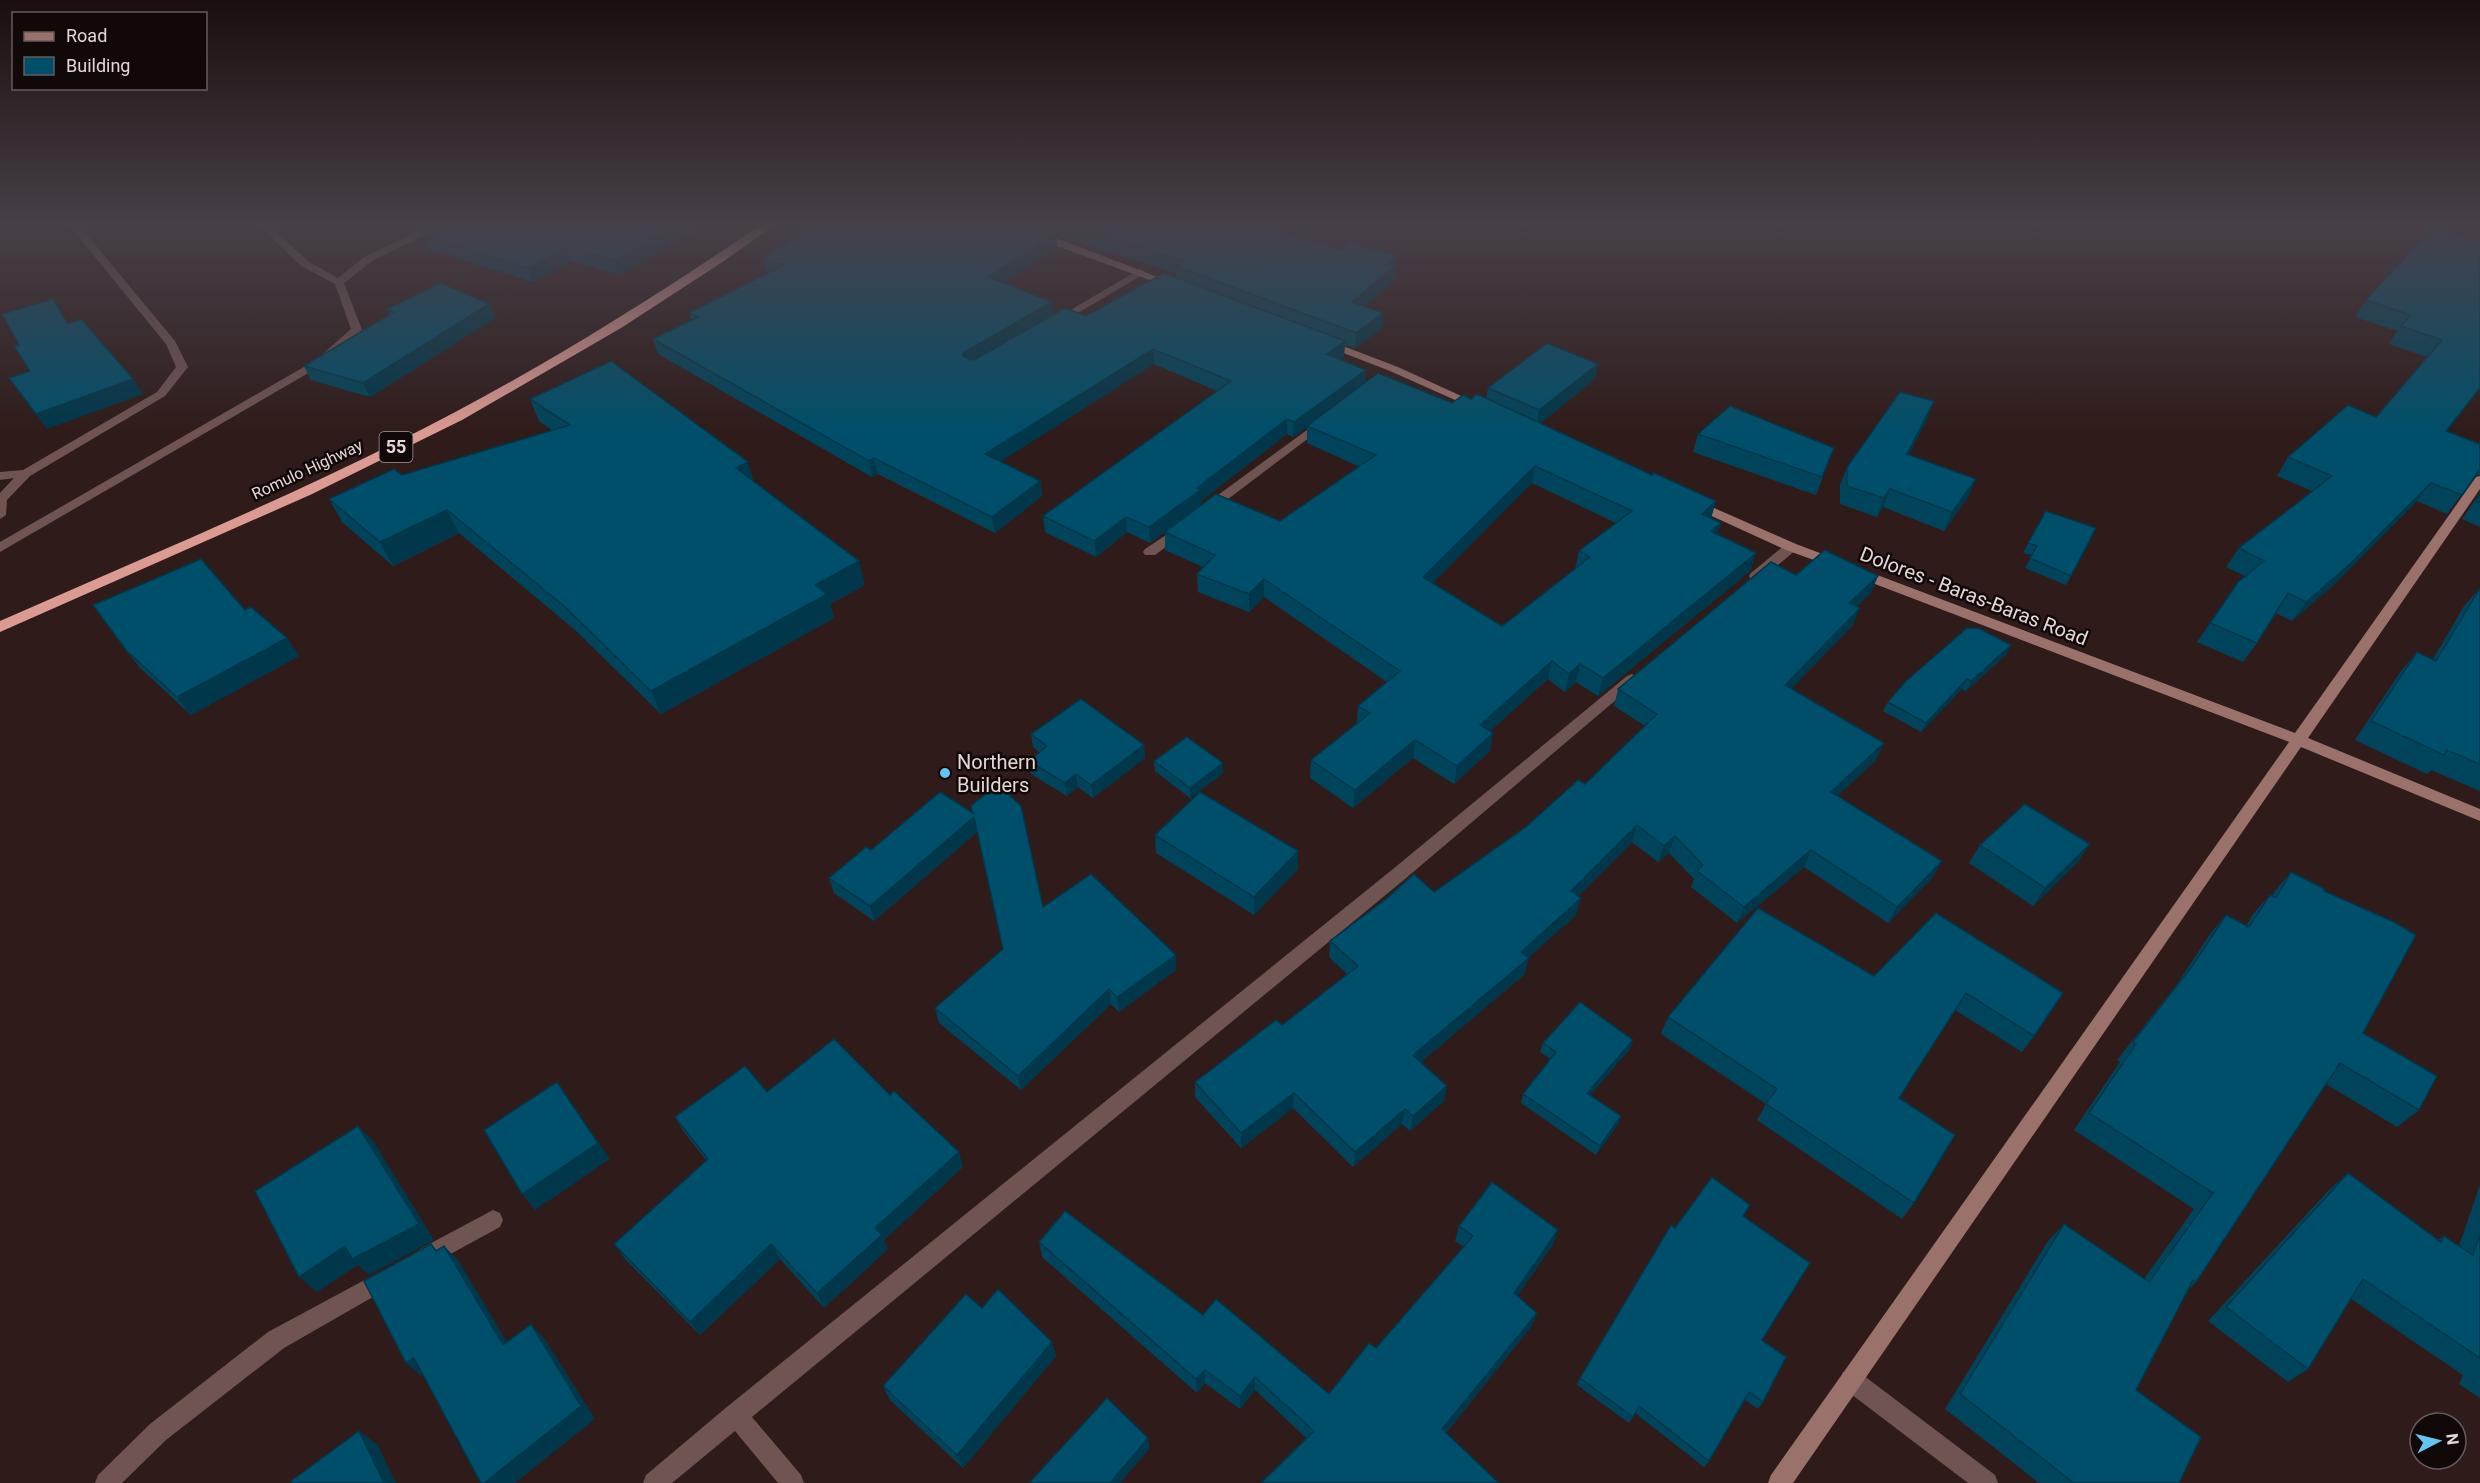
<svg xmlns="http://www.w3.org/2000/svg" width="2480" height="1483" font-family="Roboto,sans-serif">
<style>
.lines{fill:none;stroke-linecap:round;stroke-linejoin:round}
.street{fill:#6f5451;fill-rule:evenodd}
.secondary{fill:#9a716b;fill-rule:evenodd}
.highway{fill:#db9a92;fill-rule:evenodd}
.wall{fill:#00445b;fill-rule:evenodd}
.shaded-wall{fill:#00374a}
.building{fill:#004f6a;stroke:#00374a;stroke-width:1.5;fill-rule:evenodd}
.poi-dot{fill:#65c5ee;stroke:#110908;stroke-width:2}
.labels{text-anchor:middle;stroke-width:5;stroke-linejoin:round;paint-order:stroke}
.far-street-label{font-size:16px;fill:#e4d6d4;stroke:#110908}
.shield{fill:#110908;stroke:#a59897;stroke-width:1.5}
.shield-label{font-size:18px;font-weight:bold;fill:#e4d6d4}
.street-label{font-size:20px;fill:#e4d6d4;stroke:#110908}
.poi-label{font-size:20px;fill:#e4d6d4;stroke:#110908;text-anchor:start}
</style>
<rect width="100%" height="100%" fill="#2f1c1a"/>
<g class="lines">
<g class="street">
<path d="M68 224H78L175 341 188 367 165 396 30 476 7 500 6 515 0 519V493L14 478 0 480V472L23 470 157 392 176 367 166 344Z"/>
<path d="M258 224H268L309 262 338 278 364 257 433 224H446L372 261 344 283 362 330 324 364 0 552V542L316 360 351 329 335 284 301 266Z"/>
<path d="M1140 269 1145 272 1144 274 1061 323H1053L1052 321Z"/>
<path d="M1322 419 1326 421V425L1211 512H1203L1201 509 1203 506Z"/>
<path d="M1181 525 1186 526 1187 529 1186 532 1155 555H1145L1143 552 1145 549Z"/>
<path d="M1791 543 1796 544 1797 547 1796 550 1761 579H1751L1749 576 1751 573 1786 544Z"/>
<path d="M1632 674 1639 679 1637 682 1405 879 752 1417 801 1475 804 1483H778L735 1431 672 1483H643L646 1475 728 1406 1393 869 1627 676Z"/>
<path d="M493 1210 500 1213 503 1220 500 1227 434 1263 427 1266 420 1263 417 1256 420 1249Z"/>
<path d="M385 1269 392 1272 395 1279 392 1286 284 1348 166 1440 122 1483H95L98 1475 150 1424 268 1332Z"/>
<path d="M1851 1369 1859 1372 1995 1475 1998 1483H1968L1843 1388 1840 1380 1843 1372Z"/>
</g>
<g class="secondary">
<path d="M1038 233 1059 239 1178 285 1169 287 1035 238V234Z"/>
<path d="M1327 340 1398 367 1483 406 1477 409 1473 408 1390 371 1323 345V341Z"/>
<path d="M2480 476V489L2308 738 2480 809V821L2301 747 1793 1483H1768L1771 1475 2289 742 1854 576 1852 573 1854 570H1864L2295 733 2476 477Z"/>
<path d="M1696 500 1796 544 1841 561 1843 564 1836 568 1786 550 1692 507 1690 504 1692 501Z"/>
</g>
<path class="highway" d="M762 224H776L724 261 621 328 462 420 310 495 0 632V621C133 562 267 507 397 442 524 379 645 304 762 224Z"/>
</g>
<g class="wall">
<path d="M448 224H701L675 242 619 275 572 261 533 282 430 250 424 236Z"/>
<path d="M816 224H1254L1396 271H1395L1394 281 1363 306 1383 313 1382 328 1355 348 1345 345 1344 356 1340 359 1365 383 1452 403 1471 399H1486L1488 388 1598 364 1595 379 1540 423 1652 475 1716 501 1711 518 1721 523 1717 534 1756 553 1750 571 1598 696 1576 682 1565 692 1548 679 1490 731 1493 733 1490 751 1454 784 1413 758 1353 808 1310 778 1311 760 1357 723 1358 706 1387 682 1264 597 1249 612 1198 592 1197 574 1203 567 1165 550V532L1185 517 1150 543 1127 532 1096 557 1045 532 1043 516 1217 391 1154 364 1000 461 1040 481 1042 496 995 533 878 474 872 477 658 354 653 339 691 320 689 313 767 274 766 273 762 259ZM1056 236 1176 273V278L1086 316 1053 314 1004 283 1057 247ZM1307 427V443L1360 467 1280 521 1201 505V501L1287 434 1293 437ZM1532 483 1616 523 1579 551 1575 569 1502 626 1432 583Z"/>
<path d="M2480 242 2447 431 2480 444V475H2476L2447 514 2417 501 2337 582 2292 621 2276 613 2257 643 2243 662 2197 642 2238 582 2245 576 2226 567 2239 548 2312 491 2277 476 2288 457 2376 417 2427 357 2389 344 2397 331 2355 317 2366 300Z"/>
<path d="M489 304 495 318 370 397 311 380 304 366 390 315 387 309Z"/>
<path d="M530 399 753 481 865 585 830 604 834 618 661 714 575 630 459 533 393 566 342 522 329 499 552 430 539 421Z"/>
<path d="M1927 419 1909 454 1968 497 1944 531 1883 507 1877 517 1840 504V485L1847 467Z"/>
<path d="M1698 434 1834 448 1816 495 1693 452Z"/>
<path d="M2480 493V527L2462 519Z"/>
<path d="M2046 511 2071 576 2066 585 2025 568 2032 555 2023 553Z"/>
<path d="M1796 575 1871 593 1857 606 1853 625 1791 689 1876 760 1837 796 1932 878 1888 923 1804 867 1737 923 1691 887 1694 879 1669 853 1658 862 1632 842 1578 896 1576 915 1528 958 1525 974 1421 1062 1447 1086 1444 1101 1410 1131 1402 1124 1353 1167 1293 1108 1241 1148 1195 1097V1082L1282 1025 1347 974 1329 957 1330 941 1434 892 1527 826 1585 784 1645 726 1614 706 1618 689Z"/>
<path d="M2480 588V791L2431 770 2427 774 2355 740 2401 671 2417 652 2433 659 2464 606Z"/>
<path d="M245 610 287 638 299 656 191 715 140 668 126 650Z"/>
<path d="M2006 655 1966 691 1962 689 1921 732 1883 711 1888 702Z"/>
<path d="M1031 734 1144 745 1145 758 1093 798 1078 787 1067 796 1031 774 1029 761 1039 752 1033 747Z"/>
<path d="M1154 761 1223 763V773L1190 798 1155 771Z"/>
<path d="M973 813 1043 907 1176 955V970L1119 1012 1111 1004 1021 1090 939 1023 935 1008 1003 949 977 832 874 921 834 893 829 878 871 850Z"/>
<path d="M1155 835 1298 869 1254 915 1156 853Z"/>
<path d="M2090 844 2077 863 2033 906 1969 863 1980 845Z"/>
<path d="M2291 872 2324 891 2363 1033 2419 1110 2397 1127 2326 1084 2196 1282 2188 1290 2136 1390 2179 1483H2039L1945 1409 2048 1241 2064 1224 2144 1279 2194 1209 2074 1130 2120 1062 2117 1060 2177 984 2210 934 2226 915 2246 926 2253 914 2270 895 2272 896 2275 891Z"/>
<path d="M1936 913 2034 1036 2022 1052 1955 1010 1899 1098 1914 1203 1902 1219 1757 1120 1766 1104 1661 1034 1668 1017 1874 976Z"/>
<path d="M1543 1043 1630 1049 1590 1095 1621 1116 1618 1124 1596 1155 1521 1103 1523 1094 1550 1059 1540 1052Z"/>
<path d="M767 1092 963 1167 884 1240 888 1249 824 1308 780 1259 700 1335 625 1259 614 1244 707 1161 684 1132 675 1117Z"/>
<path d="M2348 1173 2438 1240 2444 1236 2459 1246 2480 1185V1398L2459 1384 2463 1375 2351 1299 2308 1369 2288 1382 2208 1321 2330 1189Z"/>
<path d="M1743 1216 1762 1340 1763 1402 1758 1409 1745 1400 1709 1461 1704 1467 1635 1413 1629 1423 1577 1385 1580 1378 1675 1228Z"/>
<path d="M1459 1226 1553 1245 1517 1296 1537 1313 1531 1327 1446 1433 1306 1438 1255 1390 1240 1409 1205 1383 1197 1393 1042 1257 1039 1242 1203 1315 1329 1394 1376 1348 1464 1247 1455 1241Z"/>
<path d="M982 1308 1052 1342 1056 1356 963 1468 890 1400 883 1386Z"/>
</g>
<g class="shaded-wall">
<path d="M677 224H701L675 242 619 275 614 261Z"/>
<path d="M1056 233 1057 247 991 291 989 277Z"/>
<path d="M567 247 572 261 533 282 528 268Z"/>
<path d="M1397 256 1394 281 1351 317 1352 302 1387 264Z"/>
<path d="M1052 302 1053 317 965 371 963 356V353Z"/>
<path d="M489 304 495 318 370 397 363 383Z"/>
<path d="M1383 313 1382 328 1355 348 1356 333Z"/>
<path d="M1345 341 1344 356 1327 369V354Z"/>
<path d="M1153 349 1154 364 987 470 985 454Z"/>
<path d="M1598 364 1595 379 1537 426 1539 410Z"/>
<path d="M1366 370 1365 385 1307 426V427L1293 437 1294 422Z"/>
<path d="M133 379 143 394 47 429 36 414Z"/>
<path d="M2480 388V389L2433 449 2446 431Z"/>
<path d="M1934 401 1927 419 1900 472 1907 454Z"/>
<path d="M1287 419V434L1201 501V505L1150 543 1149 527 1197 488Z"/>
<path d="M874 458 878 474 872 477 869 461Z"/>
<path d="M748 462 755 485 736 468Z"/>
<path d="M1535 466 1532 483 1421 595 1423 577Z"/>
<path d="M1976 479 1968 497 1944 531 1952 512Z"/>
<path d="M1040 481 1042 496 995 533 992 517Z"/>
<path d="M2431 483 2417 501 2337 582 2292 621 2306 602Z"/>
<path d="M1890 489 1883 507 1877 517 1884 498Z"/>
<path d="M1716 501 1711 518 1702 514Z"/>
<path d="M447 510 459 533 393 566 380 542Z"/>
<path d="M1126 517 1127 532 1096 557 1094 541Z"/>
<path d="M1721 523 1715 540 1711 531Z"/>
<path d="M1756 553 1750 571 1598 696 1603 678Z"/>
<path d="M859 561 865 585 830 604 834 618 661 714 651 691 815 585Z"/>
<path d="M1878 576 1871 593 1842 619 1849 603Z"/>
<path d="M1264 579V597L1249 612V594Z"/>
<path d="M1860 608 1853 625 1778 702 1785 685Z"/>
<path d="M287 638 299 656 191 715 177 697Z"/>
<path d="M2011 645 2006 655 1966 691 1971 681Z"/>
<path d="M1552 661 1548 679 1477 743 1480 725Z"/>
<path d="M1580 664 1576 682 1565 692 1569 674Z"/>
<path d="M1967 679 1962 689 1921 732 1926 723Z"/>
<path d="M1493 733 1490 751 1454 784 1457 766Z"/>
<path d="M1415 740 1413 758 1353 808 1355 790Z"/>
<path d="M1884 743 1876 760 1823 809 1831 792Z"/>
<path d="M1144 745 1145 758 1093 798 1091 785Z"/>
<path d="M1223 763V773L1190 798V788Z"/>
<path d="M1076 774 1078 787 1067 796 1065 783Z"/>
<path d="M974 817 977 832 874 921 870 906Z"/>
<path d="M1637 825 1632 842 1566 908 1571 891Z"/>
<path d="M1675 836 1669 853 1658 862 1664 846Z"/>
<path d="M2090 844 2077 863 2033 906 2045 888Z"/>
<path d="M1811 850 1804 867 1737 923 1744 907Z"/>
<path d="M1298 851V869L1254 915V897Z"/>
<path d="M1942 861 1932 878 1888 923 1897 907Z"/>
<path d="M1581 898 1576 915 1517 968 1529 958 1525 974 1411 1070 1413 1055 1521 952Z"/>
<path d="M1176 955V970L1119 1012 1117 997Z"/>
<path d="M1109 989 1111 1004 1021 1090 1018 1076Z"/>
<path d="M1633 1040 1630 1049 1584 1102 1587 1093Z"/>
<path d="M557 1082 610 1159 535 1210 522 1194Z"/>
<path d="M1447 1086 1444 1101 1410 1131 1413 1116Z"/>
<path d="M1294 1093 1293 1108 1241 1148V1133Z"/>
<path d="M1405 1109 1402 1124 1353 1167 1355 1152Z"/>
<path d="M1621 1116 1618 1124 1596 1155 1600 1146Z"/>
<path d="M358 1126 374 1142 434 1240 369 1275 358 1265 317 1292 299 1277 345 1246Z"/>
<path d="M959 1152 963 1167 884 1240 888 1249 824 1308 817 1293 875 1228Z"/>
<path d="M1558 1230 1553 1245 1509 1308 1514 1293Z"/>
<path d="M771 1244 780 1259 700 1335 690 1322Z"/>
<path d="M444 1246 459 1261 517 1359 503 1345Z"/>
<path d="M1537 1313 1531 1327 1438 1442 1442 1429Z"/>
<path d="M531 1324 545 1339 595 1419 515 1483H484Z"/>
<path d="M1052 1342 1056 1356 963 1468 957 1455Z"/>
<path d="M414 1358 430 1372 423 1377 406 1363Z"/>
<path d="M1205 1370V1383L1197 1393 1196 1379Z"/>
<path d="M1255 1377V1390L1240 1409V1396Z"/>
<path d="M359 1431 377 1444 396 1483H384Z"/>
<path d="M1148 1438 1150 1448 1120 1483H1110Z"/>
</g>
<g class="building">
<path d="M448 224H677L614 261 567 247 528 268 424 236Z"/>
<path d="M816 224H1023L1056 233 989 277 1052 302 963 353V356L970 360 976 359 1065 308 1086 316 1164 273 1345 341 1327 354 1366 370 1294 422 1287 419 1197 488 1200 490 1149 527 1126 517 1094 541 1043 516 1231 381 1153 349 985 454 1040 481 992 517 874 458 869 461 653 339 698 317 689 313 784 265 762 259Z"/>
<path d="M1062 224H1254L1341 250 1352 243 1397 256 1387 264 1395 266 1352 302 1383 313 1356 333 1176 266 1185 261Z"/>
<path d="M2432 228 2480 242V388L2446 431 2480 444V469L2462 495 2431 483 2351 563 2306 602 2288 593 2257 643 2210 623 2238 582 2264 561 2239 548 2332 476 2288 457 2348 405 2376 417 2442 340 2401 326 2411 315 2366 300Z"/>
<path d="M441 283 489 304 363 383 304 366 394 312 387 309Z"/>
<path d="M53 299 68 324 81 319 133 379 36 414 9 378 30 371 14 346 19 345 2 314Z"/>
<path d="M1547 343 1598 364 1539 410 1488 388Z"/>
<path d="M611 361 748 462 736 468 859 561 815 585 827 594 651 691 564 606 447 510 380 542 329 499 394 469 402 475 570 425 530 399Z"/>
<path d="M1378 373 1452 403 1463 395 1471 399 1477 394 1652 475 1654 473 1716 501 1702 514 1721 523 1711 531 1756 553 1603 678 1580 664 1569 674 1552 661 1480 725 1493 733 1457 766 1415 740 1355 790 1311 760 1370 713 1358 706 1400 671 1264 579 1249 594 1197 574 1215 555 1165 532 1216 494 1280 521 1376 455 1307 426ZM1535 466 1632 511 1579 551 1590 557 1502 626 1423 577Z"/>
<path d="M1900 392 1934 401 1907 454 1976 479 1952 512 1890 489 1884 498 1847 486V467Z"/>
<path d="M1730 406 1834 448 1822 477 1698 434Z"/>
<path d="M2480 495V502L2476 501Z"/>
<path d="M2046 511 2096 528 2071 576 2030 558 2037 546 2028 543Z"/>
<path d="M1825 550 1878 576 1849 603 1860 608 1785 685 1884 743 1831 792 1942 861 1897 907 1811 850 1744 907 1697 871 1703 865 1675 836 1664 846 1637 825 1571 891 1581 898 1521 952 1529 958 1413 1055 1447 1086 1413 1116 1405 1109 1355 1152 1294 1093 1241 1133 1195 1082 1276 1020 1282 1025 1358 966 1330 941 1386 899 1414 874 1434 892 1527 826 1578 780 1585 784 1657 714 1618 689 1771 562 1796 575Z"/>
<path d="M201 559 245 610 251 607 287 638 177 697 126 650 93 605Z"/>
<path d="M2480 588V764L2447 750 2444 755 2371 721 2417 652 2436 661Z"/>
<path d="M1967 628H1978L2011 645 1971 681 1967 679 1926 723 1888 702 1906 681Z"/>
<path d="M1081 699 1144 745 1091 785 1076 774 1065 783 1029 761 1047 746 1031 734Z"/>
<path d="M1187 737 1223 763 1190 788 1154 761Z"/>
<path d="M998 784 1021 806 1043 907 1091 874 1176 955 1117 997 1109 989 1018 1076 935 1008 1003 949 974 817 870 906 829 878 866 847 871 850 940 792 973 813 971 806Z"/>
<path d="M1200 792 1298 851 1254 897 1155 835Z"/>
<path d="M2025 804 2090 844 2045 888 1980 845Z"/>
<path d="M2291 872 2325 889 2324 891 2394 922 2416 935 2363 1033 2437 1076 2419 1110 2340 1063 2196 1282 2193 1280 2136 1390 2201 1437 2179 1483H2074L1960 1394 2064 1224 2149 1282 2213 1193 2089 1113 2136 1044 2133 1042 2193 965 2226 915 2249 927 2270 895 2276 898Z"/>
<path d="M1758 908 1874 976 1936 913 2063 993 2034 1036 1966 993 1899 1098 1955 1135 1914 1203 1766 1104 1777 1089 1668 1017Z"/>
<path d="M1580 1002 1633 1040 1587 1093 1621 1116 1600 1146 1523 1094 1556 1052 1543 1043Z"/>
<path d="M834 1039 890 1095 894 1091 959 1152 875 1228 882 1235 817 1293 771 1244 690 1322 614 1244 708 1159 675 1117 745 1066 767 1092Z"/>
<path d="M557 1082 598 1143 522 1194 484 1130Z"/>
<path d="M358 1126 419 1224 352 1259 345 1246 299 1277 255 1191Z"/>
<path d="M2348 1173 2441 1242 2444 1236 2473 1255 2480 1234V1358L2363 1279 2308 1369 2226 1307Z"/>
<path d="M1712 1177 1750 1205 1743 1216 1810 1263 1762 1340 1786 1357 1763 1402 1749 1392 1709 1461 1639 1406 1633 1417 1580 1378 1671 1225 1675 1228Z"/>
<path d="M1492 1182 1558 1230 1514 1293 1537 1313 1442 1429 1499 1483H1261L1314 1431 1255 1377 1240 1396 1205 1370 1196 1379 1039 1242 1065 1211 1203 1315 1216 1299 1329 1394 1369 1343 1376 1348 1473 1236 1459 1226Z"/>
<path d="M431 1244 436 1251 444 1246 503 1345 531 1324 581 1406 484 1483H481L414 1358 406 1363 364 1281Z"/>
<path d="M998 1289 1052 1342 957 1455 883 1386 966 1294 982 1308Z"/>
<path d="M1107 1398 1148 1438 1110 1483H1029Z"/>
<path d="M359 1431 384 1483H292L291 1481Z"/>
</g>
<linearGradient id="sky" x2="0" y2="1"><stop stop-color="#1a0f0e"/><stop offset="0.52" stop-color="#474049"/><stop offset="1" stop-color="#474049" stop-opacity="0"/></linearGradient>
<rect width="2480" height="432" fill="url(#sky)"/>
<circle class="poi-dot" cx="945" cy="773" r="6"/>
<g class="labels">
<g class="far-street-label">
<text transform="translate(307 469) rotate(-25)" y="6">Romulo Highway</text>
</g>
<rect class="shield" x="379.5" y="432" width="33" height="30" rx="4.5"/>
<g class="shield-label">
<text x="396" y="453">55</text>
</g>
<g class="street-label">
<text transform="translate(1974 596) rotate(21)" y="7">Dolores - Baras-Baras Road</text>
</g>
<g class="poi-label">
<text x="957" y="769">Northern<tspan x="957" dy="23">Builders</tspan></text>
</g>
</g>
<rect x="12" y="12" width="195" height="78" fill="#110908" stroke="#655b5a" stroke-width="1.5"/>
<rect x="24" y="32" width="30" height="9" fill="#9a716b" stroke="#655b5a" stroke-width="1.5"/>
<text x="66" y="42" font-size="18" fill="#e4d6d4">Road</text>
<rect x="24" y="57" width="30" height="18" fill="#004f6a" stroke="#655b5a" stroke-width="1.5"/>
<text x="66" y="72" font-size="18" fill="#e4d6d4">Building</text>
<g transform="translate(2438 1441) rotate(83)"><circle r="28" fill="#110908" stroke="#655b5a" stroke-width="1.5"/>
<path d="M0-4.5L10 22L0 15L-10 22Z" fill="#65c5ee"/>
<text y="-9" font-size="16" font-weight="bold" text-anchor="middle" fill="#e4d6d4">N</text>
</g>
</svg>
